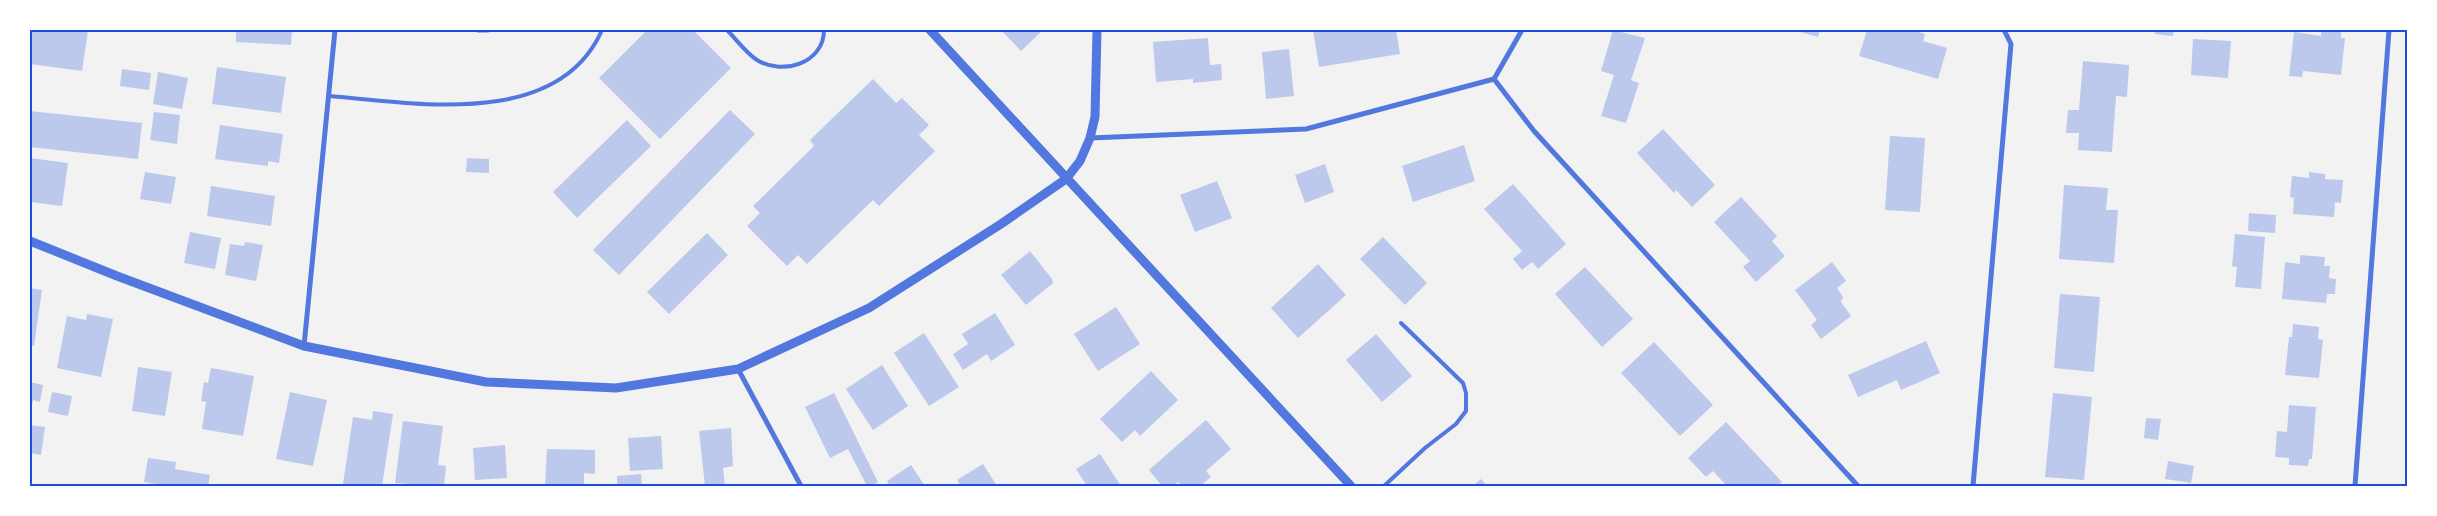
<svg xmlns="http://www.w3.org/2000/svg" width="2437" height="516" font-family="Commissioner,sans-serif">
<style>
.building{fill:#bdc9ec}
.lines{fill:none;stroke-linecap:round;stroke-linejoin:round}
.service{stroke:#5277de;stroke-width:4}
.minor{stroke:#5277de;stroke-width:5}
.tertiary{stroke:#5277de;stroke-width:9}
.neatline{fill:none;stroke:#1d4ed8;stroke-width:2}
</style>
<rect width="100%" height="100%" fill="#f2f2f2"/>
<g class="building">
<path d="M30 30H88L82 71 30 64Z"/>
<path d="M236 30H292L291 45 236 42Z"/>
<path d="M647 30H693L731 68 660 139 599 78Z"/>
<path d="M1001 30H1043L1021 51Z"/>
<path d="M1313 30H1396L1400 54 1319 67Z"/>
<path d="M1613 30 1645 38 1631 80 1639 83 1626 123 1601 116 1614 75 1601 71Z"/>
<path d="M1793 30H1820L1818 37Z"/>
<path d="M1867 30H1912L1925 34 1923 41 1947 48 1938 79 1859 56Z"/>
<path d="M2156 30H2174L2173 36 2155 34Z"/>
<path d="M2321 30H2341V38H2345L2341 75 2303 71 2302 77 2289 76 2294 32 2321 36Z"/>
<path d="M1208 38 1210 65 1221 64 1222 80 1193 83V79L1156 82 1153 42Z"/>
<path d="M2193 39 2231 41 2228 78 2191 75Z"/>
<path d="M1289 49 1294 96 1266 99 1262 52Z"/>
<path d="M2083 61 2129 65 2127 97 2116 96 2112 152 2078 150 2079 133H2066L2068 110H2079Z"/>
<path d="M217 67 286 77 281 113 212 104Z"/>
<path d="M122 69 151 73 149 90 120 86Z"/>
<path d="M158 72 188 78 182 109 153 104Z"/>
<path d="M873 79 896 103 902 98 929 125 919 135 935 151 879 206 873 200 807 264 798 255 787 266 747 226 760 213 753 206 814 146 810 140Z"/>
<path d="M730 110 755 134 619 275 593 250Z"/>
<path d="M30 111 142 123 138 159 30 147Z"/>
<path d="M154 112 180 115 177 144 150 140Z"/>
<path d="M627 120 651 146 577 218 553 192Z"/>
<path d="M220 125 283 134 279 163 268 161V166L215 159Z"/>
<path d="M1663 129 1715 185 1692 207 1676 190 1674 193 1637 153Z"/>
<path d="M1890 136 1925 138 1920 212 1885 210Z"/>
<path d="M1464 145 1475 181 1413 202 1402 166Z"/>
<path d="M30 158 68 163 62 206 30 202Z"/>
<path d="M467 158 489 159V173L466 172Z"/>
<path d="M1325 164 1334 192 1305 203 1295 175Z"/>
<path d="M145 172 176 177 171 204 140 199Z"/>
<path d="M2309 172 2325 174V179L2343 180 2341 203 2335 202 2334 217 2293 214 2294 198 2290 197 2292 176 2309 178Z"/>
<path d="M1217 181 1232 218 1195 232 1180 195Z"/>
<path d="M1513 184 1566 244 1538 269 1532 262 1522 270 1513 259 1522 251 1484 209Z"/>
<path d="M2064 185 2108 188 2106 210H2118L2114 263 2059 259Z"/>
<path d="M211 186 275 196 271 226 207 216Z"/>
<path d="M1741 197 1777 236 1772 241 1785 256 1756 282 1743 267 1750 261 1714 222Z"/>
<path d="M2249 213 2276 215 2275 233 2248 231Z"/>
<path d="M190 232 221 238 215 269 184 263Z"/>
<path d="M707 233 728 255 669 314 647 292Z"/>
<path d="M2235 234 2265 237 2261 289 2235 287 2237 267 2232 266Z"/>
<path d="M1383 237 1427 283 1405 305 1360 259Z"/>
<path d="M245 242 263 245 256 281 225 275 230 244 244 246Z"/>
<path d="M1030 251 1052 279 1053 283 1026 305 1001 275Z"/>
<path d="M2300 255 2325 257 2324 266H2330L2329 278 2336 279 2335 294H2327L2326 303 2282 299 2285 262 2300 264Z"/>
<path d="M1832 262 1846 281 1837 288 1843 297 1841 302 1851 316 1821 339 1811 325 1817 320 1795 290Z"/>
<path d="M1318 264 1346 295 1298 338 1271 308Z"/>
<path d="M1585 267 1633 319 1602 347 1555 294Z"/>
<path d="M30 288 42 290 34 346 30 345Z"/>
<path d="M2060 294 2100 297 2094 372 2054 368Z"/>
<path d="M1116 307 1140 344 1098 371 1074 334Z"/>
<path d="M995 313 1015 345 991 361 987 354 963 370 953 354 968 344 962 334Z"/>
<path d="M87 314 113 319 101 377 57 368 67 316 86 320Z"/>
<path d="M2293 324 2319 327 2318 339 2323 340 2319 378 2285 375 2289 337H2292Z"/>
<path d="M924 333 959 387 929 406 894 353Z"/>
<path d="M1376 334 1412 376 1382 402 1346 360Z"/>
<path d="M1926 341 1940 373 1901 390 1897 380 1858 397 1848 375Z"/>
<path d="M1654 342 1713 405 1680 436 1621 373Z"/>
<path d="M882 365 908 406 873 430 846 389Z"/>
<path d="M138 367 172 372 165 416 132 411Z"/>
<path d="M211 368 254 376 243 436 202 429 206 402 201 401 204 382 208 383Z"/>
<path d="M1151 371 1178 400 1140 436 1135 430 1122 442 1100 419Z"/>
<path d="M30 382 43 385 40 402 33 400 31 410Z"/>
<path d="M52 392 72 396 68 416 48 412Z"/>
<path d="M290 392 327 400 313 466 276 459Z"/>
<path d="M834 393 878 482 871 486H867L848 449 830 458 805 407Z"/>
<path d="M2053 393 2092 397 2084 480 2045 477Z"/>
<path d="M2289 405 2316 407 2312 459H2309L2308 466 2289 465V458L2275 457 2277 431 2287 432Z"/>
<path d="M373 411 393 414 382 486 343 484 353 417 372 420Z"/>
<path d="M2146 418 2161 419 2158 440 2144 438Z"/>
<path d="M1206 420 1231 449 1206 471 1211 477 1200 486H1182L1178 482 1174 486H1162L1149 470Z"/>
<path d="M403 421 443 426 438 465 446 466 444 486 395 483Z"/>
<path d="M1726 422 1782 482 1777 486H1727L1713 471 1706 477 1688 458Z"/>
<path d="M30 425 45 427 41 455 30 453Z"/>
<path d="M731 428 733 466 723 468 725 486H705L699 431Z"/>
<path d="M661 436 663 469 630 471 628 438Z"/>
<path d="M505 445 507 478 475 480 473 448Z"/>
<path d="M547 449 595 450V474L584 473V486H545Z"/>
<path d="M1100 454 1121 486H1087L1076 469Z"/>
<path d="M148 458 176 462 175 469 210 475 208 486H167L144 482Z"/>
<path d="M2168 461 2194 466 2191 483 2165 479Z"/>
<path d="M983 464 997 486H961L957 480Z"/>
<path d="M911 465 925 486H890L887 481Z"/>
<path d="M641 474 642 486H617V476Z"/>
<path d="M1481 479 1487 486H1473Z"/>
</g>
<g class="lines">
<g class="service">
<path d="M727 30C736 39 746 53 757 60 783 76 824 63 824 30"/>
<path d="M329 96C414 103 558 130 602 30"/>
<path d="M1384 486 1425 448 1456 424 1466 411V393L1463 383 1401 323"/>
</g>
<g class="minor">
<path d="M478 30H488"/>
<path d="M1522 30 1494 79 1534 131 1858 486"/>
<path d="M1090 138 1306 129 1494 79"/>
<path d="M304 346 335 30"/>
<path d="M738 369 801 486"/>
<path d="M1973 486 2011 44 2004 30"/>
<path d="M2355 486 2389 30"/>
</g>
<g class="tertiary">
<path d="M930 30 1351 486"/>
<path d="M30 241 117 276 304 346 486 382 616 388 738 369 869 308 1001 224 1066 179 1080 161 1090 138 1095 117 1097 30"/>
</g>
</g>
<rect width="2437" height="516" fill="none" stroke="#ffffff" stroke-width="62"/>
<rect x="31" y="31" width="2375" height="454" class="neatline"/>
</svg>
